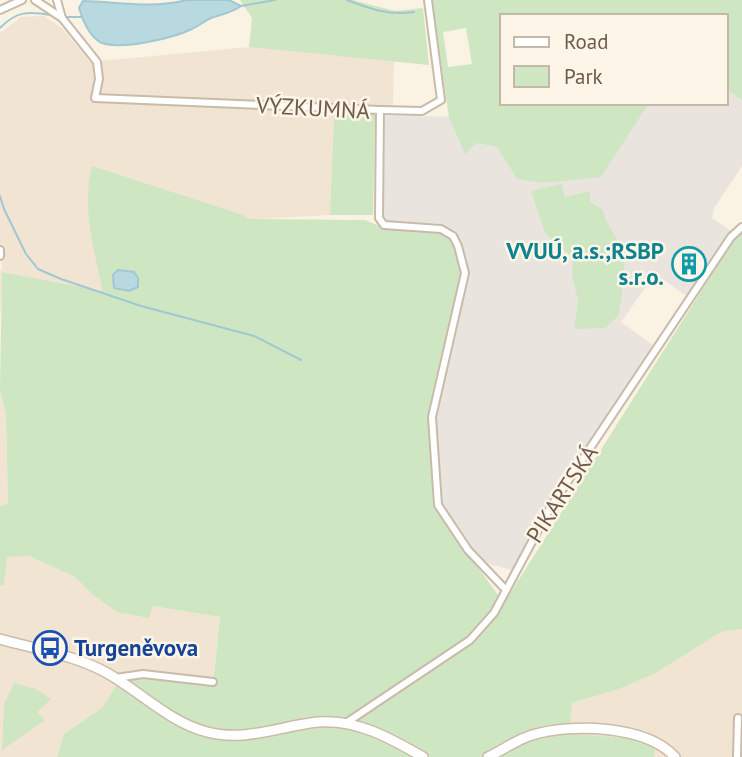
<svg xmlns="http://www.w3.org/2000/svg" width="742" height="757" font-family="'PT Sans',sans-serif">
<style>
.residential{fill:#f1e4d2}
.industrial{fill:#e9e4dd}
.green{fill:#cfe6c3;fill-rule:evenodd}
.water{fill:#b9d9e1;stroke:#a1c8d2;stroke-width:2}
.lines{fill:none;stroke-linecap:round;stroke-linejoin:round}
.stream{stroke:#a1c8d2;stroke-width:2}
.street-casing{stroke:#c9baaa;stroke-width:10}
.secondary-casing{stroke:#cdbba9;stroke-width:12}
.street{stroke:#fff;stroke-width:6}
.secondary{stroke:#fff;stroke-width:9}
.labels{text-anchor:middle;stroke-width:5;stroke-linejoin:round;paint-order:stroke}
.street-label{font-size:23px;fill:#6f5a4b;stroke:#fdf6e8}
.culture-label{font-size:23px;font-weight:bold;fill:#0d838f;stroke:#fdf6e8;text-anchor:end}
.transit-label{font-size:23px;font-weight:bold;fill:#164399;stroke:#fdf6e8;text-anchor:start}
</style>
<rect width="100%" height="100%" fill="#faf2e3"/>
<g class="residential">
<path d="M44 16 62 28 90 62 249 47 394 61 393 104 375 114 334 113 330 215 91 228 102 292 3 272 0 317V269L2 270 0 243V33L21 17Z"/>
<path d="M0 391 6 415 8 503 0 506Z"/>
<path d="M29 556 75 577 93 595 117 612 152 606 220 617 213 682 123 674 103 707 64 734 58 757H0V585H4L6 557Z"/>
<path d="M742 629V757H654V748L629 738 573 735 570 725 572 703 619 689 656 673 721 632Z"/>
</g>
<path class="industrial" d="M726 88 742 99V166L714 208 712 218 731 231 687 296 659 277 652 278 621 322 654 346 540 514 512 570 485 563 478 559 442 505 438 490 436 419 468 273 460 242 452 230 437 223 387 222 383 216 385 116 510 117 557 103H726Z"/>
<g class="green">
<path d="M240 0H353L395 11 423 8 429 65 249 47 252 18Z"/>
<path d="M432 0H742V100L726 89V16H502V103H649L601 177 543 183 517 179 497 147 477 143 465 154 449 118ZM466 28 472 64 448 67 443 32Z"/>
<path d="M334 113 375 114 373 215H330Z"/>
<path d="M92 166 243 215 248 219 365 220 384 228 437 232 447 236 455 247 462 273 429 415 433 506 504 603 731 244 742 232V629L721 632 656 673 619 689 572 703 570 725 573 734 628 738 655 748 654 757H57L64 734 103 707 123 674 213 684 220 617 153 606 149 618 117 612 93 595 75 577 29 556 7 557 4 585H0V506L8 503 6 415 0 391 2 272 102 291C95 251 81 206 92 166Z"/>
<path d="M562 184 565 197 590 191V202L603 210C606 226 618 236 622 252 627 271 621 295 619 315L605 328 574 329 578 301 572 274 573 258 545 233 531 191Z"/>
<path d="M14 683 36 689 51 699 37 712 45 720 2 750 4 704Z"/>
</g>
<g class="water">
<path d="M187 0H229L241 6C232 13 221 14 211 18 205 21 199 25 192 29 173 38 123 50 102 43 90 38 82 19 79 8L83 1C119 2 150 9 187 0Z"/>
<path d="M118 270 134 272 138 278V287L129 291 114 288 113 275Z"/>
</g>
<g class="lines">
<g class="stream">
<path d="M347 0C371 9 389 16 414 12"/>
<path d="M241 6 275 0"/>
<path d="M64 17H82"/>
<path d="M0 28C16 11 29 11 51 15"/>
<path d="M0 196 4 209 26 254 38 269 61 279 141 306 254 336 301 360"/>
</g>
<g class="street-casing">
<g id="street">
<path d="M35 0 62 18 97 62 99 79 95 98 380 110 379 218 384 225 441 229 453 236 458 246 465 273 432 417 438 505 468 550 506 590"/>
<path d="M57 0 62 18"/>
<path d="M0 10 22 0"/>
<path d="M380 110 422 111 441 100 428 0"/>
<path d="M0 250V256"/>
<path d="M116 678 143 674 213 682"/>
<path d="M346 723 470 640 494 613 550 508 731 237 742 227"/>
<path d="M737 757 738 718"/>
</g>
</g>
<g class="secondary-casing">
<g id="secondary">
<path d="M0 639C35 649 75 655 107 673 141 692 169 722 207 732 246 742 280 726 318 722 357 719 390 738 423 757"/>
<path d="M488 757C503 750 516 740 532 735 571 723 646 725 675 757"/>
</g>
</g>
<use href="#street" class="street"/>
<use href="#secondary" class="secondary"/>
</g>
<defs>
<g id="building-ring" transform="scale(1.75)"><circle r="9.5" fill="#fdf6e8" stroke="#0f9aa8" stroke-width="1.5"/><path d="M-4-6H4V6H1V3H-1V6H-4ZM-2.5-4.3h1.7v1.8h-1.7ZM.8-4.3h1.7v1.8H.8ZM-2.5-1h1.7V.8h-1.7ZM.8-1h1.7V.8H.8Z" fill="#0f9aa8"/></g>
<g id="bus-ring" transform="scale(1.75)"><circle r="9.5" fill="#fdf6e8" stroke="#1a4fb4" stroke-width="1.5"/><path d="M-5-6H5V4H4V6H2V4H-2V6H-4V4H-5ZM-3.5-4V0h7V-4ZM-3.5 1.2v1.5H-2V1.2ZM2 1.2v1.5H3.5V1.2Z" fill="#1a4fb4"/></g>
</defs>
<g fill-rule="evenodd">
<use href="#building-ring" x="689" y="264"/>
<use href="#bus-ring" x="50" y="648"/>
</g>
<g class="labels">
<g class="street-label">
<text transform="translate(313 108) rotate(3)" y="8">VÝZKUMNÁ</text>
<text transform="translate(562 494) rotate(-57)" y="8">PIKARTSKÁ</text>
</g>
<g class="culture-label">
<text x="664" y="259">VVUÚ, a.s.;RSBP<tspan x="664" dy="26">s.r.o.</tspan></text>
</g>
<g class="transit-label">
<text x="74" y="656">Turgeněvova</text>
</g>
</g>
<rect x="500" y="14" width="228" height="91" fill="#fdf6e8" stroke="#c4b8a9" stroke-width="2"/>
<rect x="514" y="37" width="35" height="10" fill="#ffffff" stroke="#c4b8a9" stroke-width="2"/>
<text x="564" y="49" font-size="21" fill="#6f5a4b">Road</text>
<rect x="514" y="66" width="35" height="21" fill="#cfe6c3" stroke="#c4b8a9" stroke-width="2"/>
<text x="564" y="84" font-size="21" fill="#6f5a4b">Park</text>
</svg>
